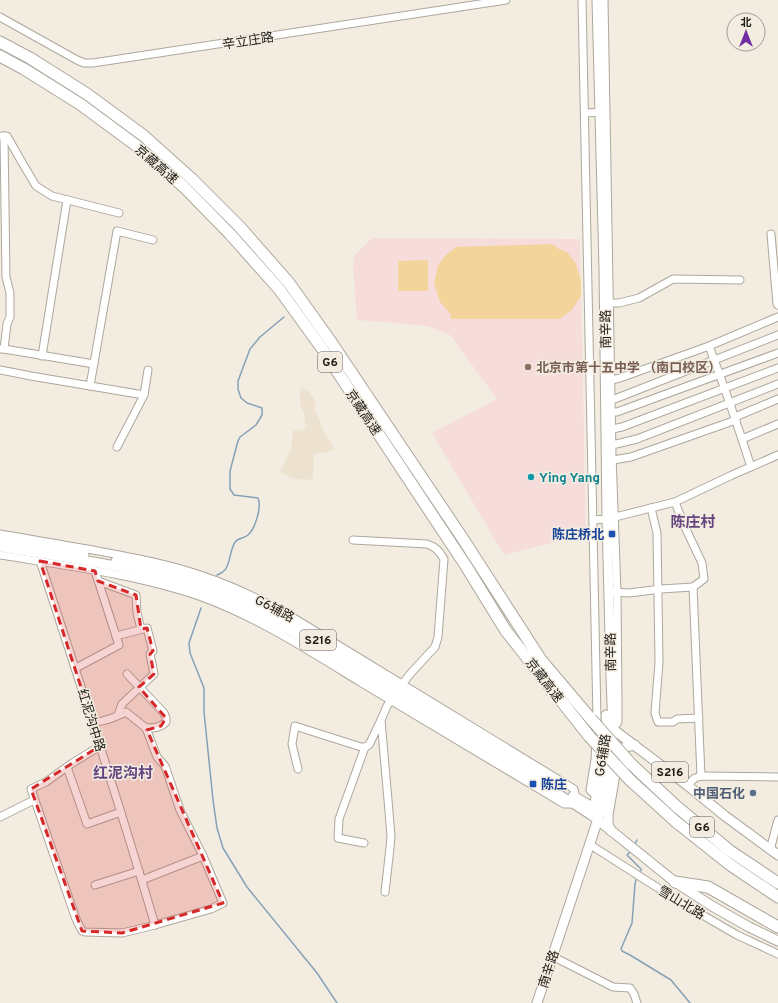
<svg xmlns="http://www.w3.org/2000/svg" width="778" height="1003" font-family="Overpass,'Noto Sans SC',sans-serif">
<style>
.commercial{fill:#f7dcdc}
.built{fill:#ece2cf}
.pitch{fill:#f3d49b}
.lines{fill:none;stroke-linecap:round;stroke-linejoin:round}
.stream{stroke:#86a1b6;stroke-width:1.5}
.minor-casing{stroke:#ada79c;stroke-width:9}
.major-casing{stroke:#ada79c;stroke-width:11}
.highway-casing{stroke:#ada79c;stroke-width:13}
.minor{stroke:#fff;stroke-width:7}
.major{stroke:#fff;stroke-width:9}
.highway{stroke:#fff;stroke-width:11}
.highway-bridge-casing{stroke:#ada79c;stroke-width:13;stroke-linecap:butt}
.highway-bridge{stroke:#fff;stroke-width:11}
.marked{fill:#d62828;fill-opacity:0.2;stroke:#d62828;stroke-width:3;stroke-dasharray:8 5;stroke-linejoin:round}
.education-dot{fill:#8d6e63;stroke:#f3ede1;stroke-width:1.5}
.culture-dot{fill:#0f9aa8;stroke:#f3ede1;stroke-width:1.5}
.transit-dot{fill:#1a4fb4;stroke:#f3ede1;stroke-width:1.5}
.service-dot{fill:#5c6f8a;stroke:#f3ede1;stroke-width:1.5}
.labels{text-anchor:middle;stroke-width:3;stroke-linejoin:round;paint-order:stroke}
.shield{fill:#f3ede1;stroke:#5f5b55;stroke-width:1}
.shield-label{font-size:12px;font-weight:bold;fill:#201d19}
.street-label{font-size:13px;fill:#201d19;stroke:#f3ede1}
.education-label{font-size:13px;font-weight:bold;fill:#785e54;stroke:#f3ede1;text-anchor:start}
.culture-label{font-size:13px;font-weight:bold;fill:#0d838f;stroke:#f3ede1;text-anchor:start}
.transit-label{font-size:13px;font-weight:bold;fill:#164399;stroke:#f3ede1;text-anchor:end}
.service-label{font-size:13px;font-weight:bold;fill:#4e5e75;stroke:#f3ede1;text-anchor:end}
.quarter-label{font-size:15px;font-weight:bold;fill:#654580;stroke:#f3ede1}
</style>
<rect width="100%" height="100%" fill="#f3ede1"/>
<path class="commercial" d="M372 238 580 239 586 534 504 555 432 433 497 399 450 335 428 326 357 320 353 264 355 255Z"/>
<path class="built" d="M301 388 306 389 315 400V410L324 432 335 449 329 452 314 454 313 478 309 480 291 478 280 472 291 449 293 431 306 429 304 413 300 404V394Z"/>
<g class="pitch">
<path d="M552 244 559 249 567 252 576 264 581 280V296L571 311 559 319H451L450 313 440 302 434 283 438 266 444 257 456 247Z"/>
<path d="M428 260V291H398V261Z"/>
</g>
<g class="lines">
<g class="stream">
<path d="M217 575C220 574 223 572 225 570 231 562 230 547 236 541 239 538 245 538 248 535 255 529 262 507 258 498L234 495 230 489V471L238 441 240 437 256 425 262 415V408L247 403 241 398 238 389V381L250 349 260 337 284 317"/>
<path d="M201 608 189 643 190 653 204 688V712L213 800 217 828 223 848 247 887 317 973 337 1003"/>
<path d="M635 844 637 840"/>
<path d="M630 852 627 855 641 869V871"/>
<path d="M636 880 635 884 632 923 621 949 622 951 630 955 671 980 690 1003"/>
</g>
<g class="minor-casing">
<g id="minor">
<path d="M582 0 597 719 595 760 590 790 596 796"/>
<path d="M604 0 612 455 617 592 618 704V722L613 729"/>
<path d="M0 17 77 60 84 63H93L506 0"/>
<path d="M585 113 605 112"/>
<path d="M2 136H7L20 159 36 186 52 196 119 213"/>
<path d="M771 234 777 304 778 305"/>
<path d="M610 303H619L639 298 673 279 740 280"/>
<path d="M709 346C724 386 738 426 751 467"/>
<path d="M0 349H4L7 324 10 317V293L6 277 4 136"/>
<path d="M4 349 94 364"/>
<path d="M42 356 67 200"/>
<path d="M0 370 31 376 144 395 148 370"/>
<path d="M611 380 620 378 709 346 778 317"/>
<path d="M90 386 117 231 153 240"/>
<path d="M612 400 778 335"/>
<path d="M612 412H617L778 353"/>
<path d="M735 417 778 399"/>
<path d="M612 429 622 427 778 368"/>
<path d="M742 439 778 424"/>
<path d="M612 445 637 439 778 384"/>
<path d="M117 447 144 395"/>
<path d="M613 460 631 457 736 420"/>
<path d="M675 502 684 525 702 563 704 579 693 587 701 776"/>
<path d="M651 508 657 533 659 662 655 713 658 722H673L677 719 699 718"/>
<path d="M593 520 607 519 675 502 732 475 778 455"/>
<path d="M0 534C31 539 62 545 93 550 131 557 170 564 206 577 238 588 268 603 297 620L574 789 576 798"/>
<path d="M353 540 427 544C436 547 439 551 444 559L438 637 435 647 410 674 400 687"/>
<path d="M0 555C67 566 135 574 199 596 257 617 308 650 360 682 428 722 496 763 564 804H574"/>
<path d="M40 561C80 682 119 803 155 925"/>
<path d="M95 571 116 636 147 628 153 651 150 654 154 674 122 704 118 715"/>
<path d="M98 581 136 595 137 613 141 629"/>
<path d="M613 592 629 593 661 589 693 587"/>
<path d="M76 668 119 645 116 636"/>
<path d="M127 674 164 713 166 718V722C160 728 154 728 146 728"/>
<path d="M93 721C101 724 117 716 126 712L146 728 157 757 165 766 180 810 203 856 142 880"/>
<path d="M100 746 71 764 46 782 31 789 76 919 82 931 85 932 122 933 155 925 211 909 223 903 203 856"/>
<path d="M67 767 87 824 121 812"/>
<path d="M298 769 292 744 295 726 361 747H365L369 745 381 720"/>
<path d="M687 785 695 778 701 776 778 777"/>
<path d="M0 817 34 800"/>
<path d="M364 843 338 838 339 819 365 747"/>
<path d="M589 844 680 902 737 935 778 954"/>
<path d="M770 850 778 820"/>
<path d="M95 885 139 871"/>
<path d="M385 892 390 848 391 836 388 800 381 720 387 706 393 697"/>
<path d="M552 956 613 987 630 988 634 994 637 1003"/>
</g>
</g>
<g class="major-casing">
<g id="major">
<path d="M0 541 84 555"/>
<path d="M0 547C67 558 139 566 203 590 233 601 262 615 291 631L579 807 593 816 675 882 712 906 749 927 778 941"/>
<path d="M116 561C159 568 202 580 242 598 260 606 277 616 294 625L559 788"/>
<path d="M610 727 687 785 725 816 778 855"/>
<path d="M573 796 594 808 595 813"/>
<path d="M593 816 607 725 606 715"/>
<path d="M611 831 608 824V815L618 757 625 747 635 745"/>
<path d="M537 1003 603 804 613 729 611 678 607 519 604 269 597 0"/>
</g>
</g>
<g class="highway-casing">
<g id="highway">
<path d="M0 42 30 58 87 94 144 136 192 179 239 226 289 283 331 342 461 536 541 660 591 719"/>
<path d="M0 56 24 69 80 104 137 146 184 187 230 234 279 289 321 347 466 566 506 631 589 736"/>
<path d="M631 764 676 806 730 851 778 883"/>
<path d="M630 780 675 821 729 864 778 897"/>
<path d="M675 882 708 887 778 927"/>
</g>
</g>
<use href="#minor" class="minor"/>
<use href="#major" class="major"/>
<use href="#highway" class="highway"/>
<g class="highway-bridge-casing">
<g id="highway-bridge">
<path d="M591 719 631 764"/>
<path d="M589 736 630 780"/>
</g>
</g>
<use href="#highway-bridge" class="highway-bridge"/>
</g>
<path class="marked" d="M40 561 95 571 98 581 136 595 141 629 147 628 153 651 150 654 154 674 139 687 166 718 161 726 147 730 223 903 122 933 82 931 31 789 100 746Z"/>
<circle class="education-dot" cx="528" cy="367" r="4"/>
<circle class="culture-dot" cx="531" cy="477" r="4"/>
<g class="transit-dot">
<rect x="608" y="530" width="8" height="8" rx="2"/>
<rect x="529" y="780" width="8" height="8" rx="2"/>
</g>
<circle class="service-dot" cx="753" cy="793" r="4"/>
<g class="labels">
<g class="shield">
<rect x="318" y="352" width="24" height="20" rx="3"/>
<rect x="300" y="630" width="36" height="20" rx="3"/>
<rect x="652" y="762" width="36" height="20" rx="3"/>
<rect x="690" y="817" width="24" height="20" rx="3"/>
</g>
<g class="shield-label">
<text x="330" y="366">G6</text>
<text x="318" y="644">S216</text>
<text x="670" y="776">S216</text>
<text x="702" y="831">G6</text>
</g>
<g class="street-label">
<text transform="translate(248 40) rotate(-9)" y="5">辛立庄路</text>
<text transform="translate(157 164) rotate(41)" y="5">京藏高速</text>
<text transform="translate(605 329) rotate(-91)" y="5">南辛路</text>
<text transform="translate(364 412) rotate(56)" y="5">京藏高速</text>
<text transform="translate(275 608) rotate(28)" y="5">G6辅路</text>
<text transform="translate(610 652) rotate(-91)" y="5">南辛路</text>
<text transform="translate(545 680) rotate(52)" y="5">京藏高速</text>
<text transform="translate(92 720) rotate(73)" y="5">红泥沟中路</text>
<text transform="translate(602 755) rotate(-81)" y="5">G6辅路</text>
<text transform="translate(682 902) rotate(31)" y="5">雪山北路</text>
<text transform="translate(548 969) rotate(-72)" y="5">南辛路</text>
</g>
<g class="education-label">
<text x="536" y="372">北京市第十五中学 （南口校区）</text>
</g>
<g class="culture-label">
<text x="539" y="482">Ying Yang</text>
</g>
<g class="transit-label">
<text x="604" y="539">陈庄桥北</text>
<text x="541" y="789" text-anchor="start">陈庄</text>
</g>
<g class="service-label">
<text x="745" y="798">中国石化</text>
</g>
<g class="quarter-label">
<text x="693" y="527">陈庄村</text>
<text x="123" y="778">红泥沟村</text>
</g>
</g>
<g transform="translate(746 32)"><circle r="19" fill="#f3ede1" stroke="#9f9a91"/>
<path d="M0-3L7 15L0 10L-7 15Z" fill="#712da1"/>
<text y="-6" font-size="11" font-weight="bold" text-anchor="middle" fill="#201d19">北</text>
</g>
</svg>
